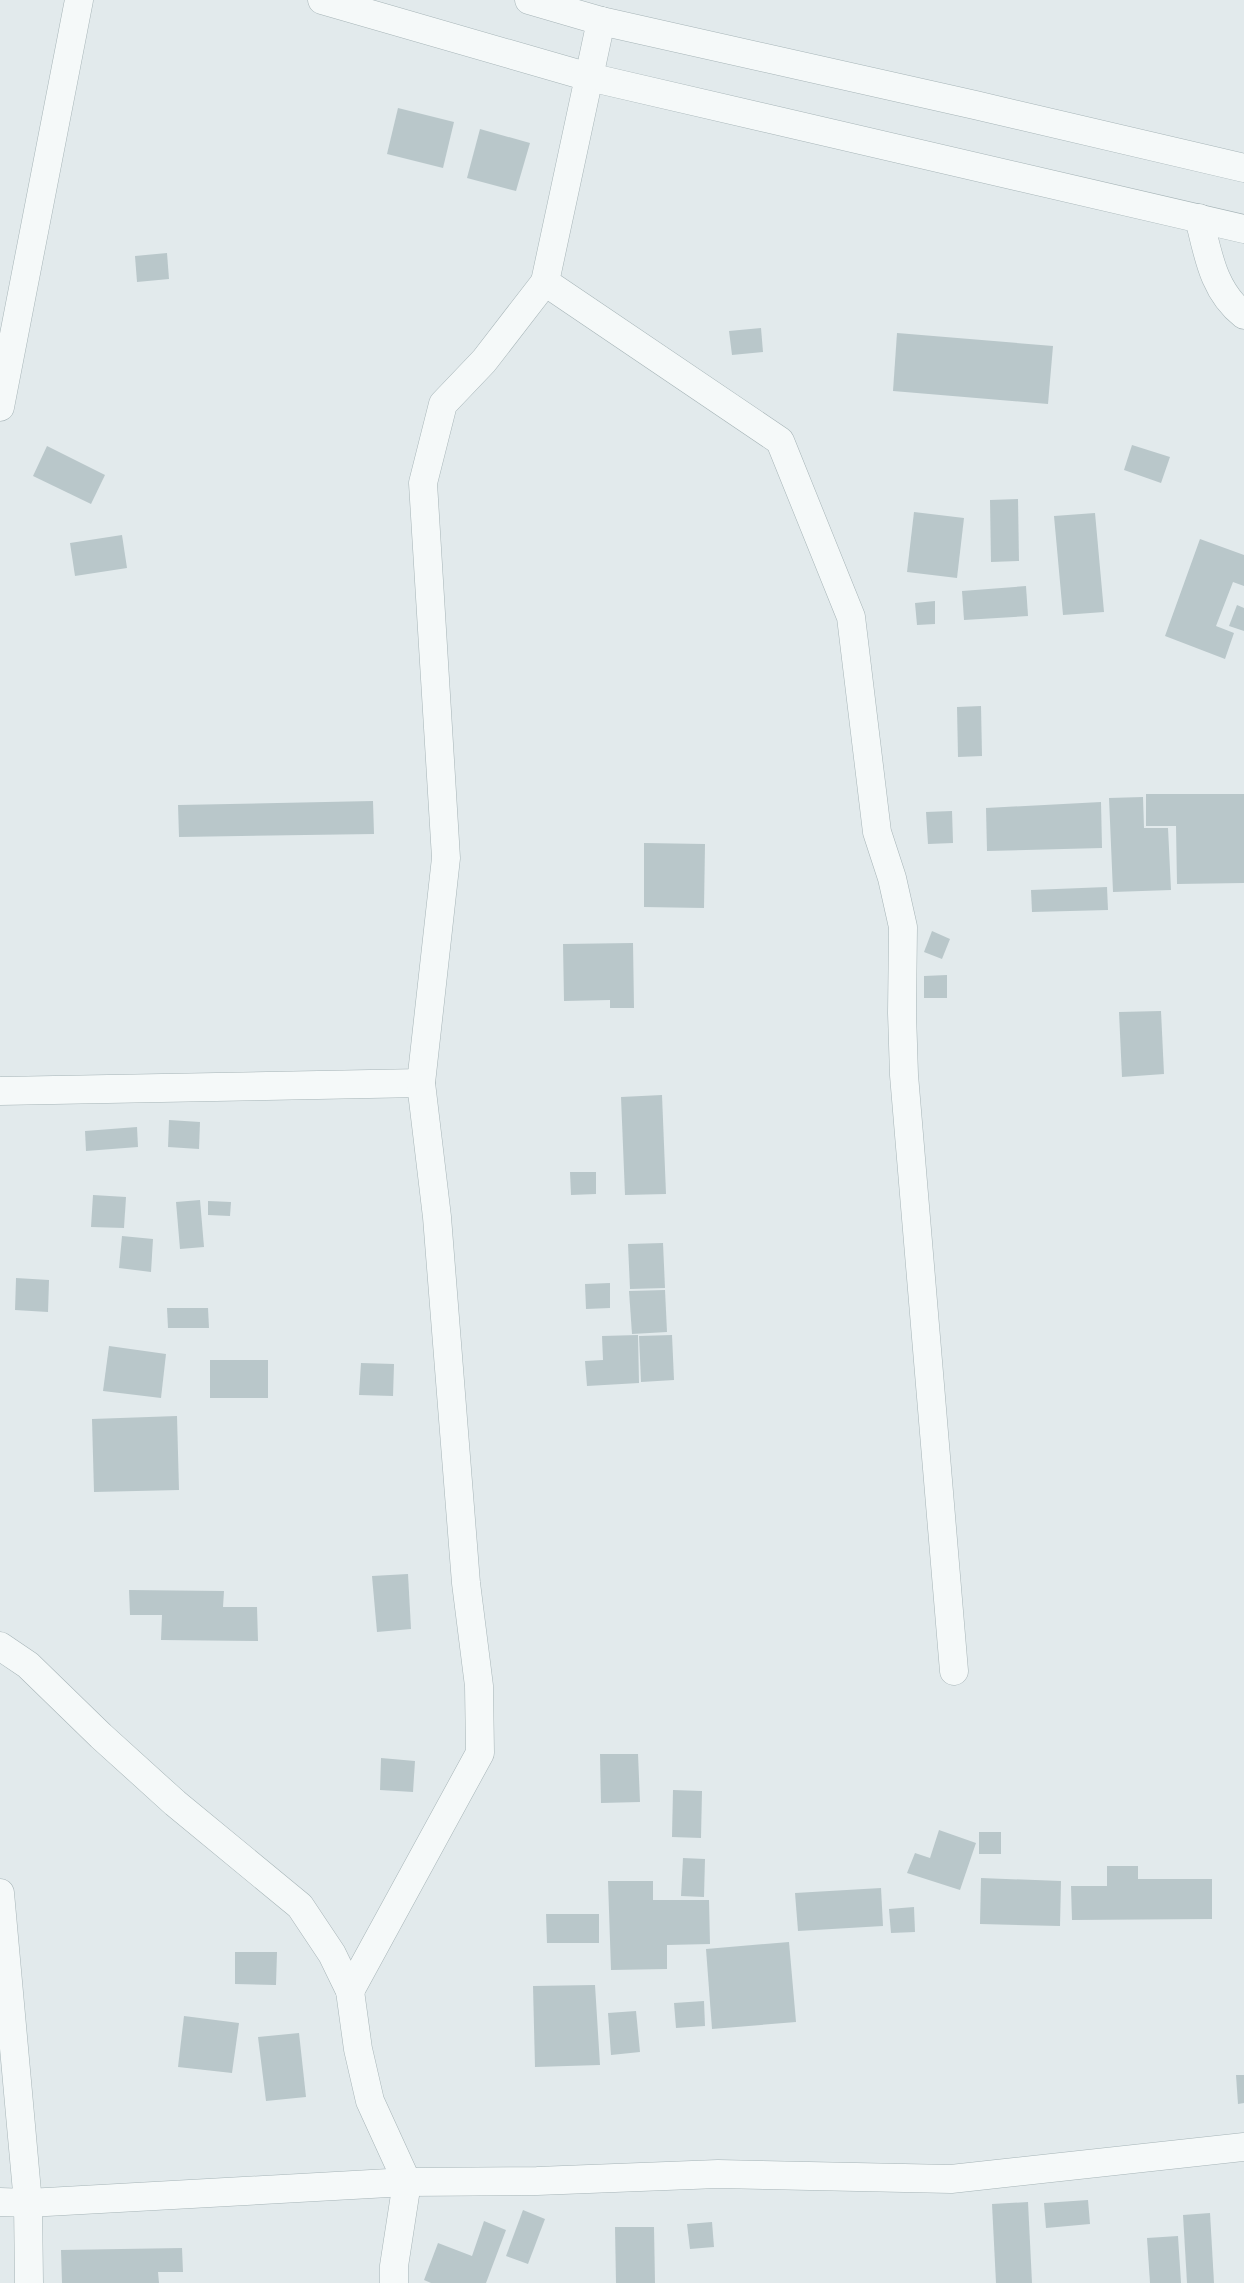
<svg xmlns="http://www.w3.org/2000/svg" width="1244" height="2283" font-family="'Archivo Narrow',sans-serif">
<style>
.building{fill:#b9c7ca}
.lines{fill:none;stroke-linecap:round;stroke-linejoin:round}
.minor-casing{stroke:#a6b4b7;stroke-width:29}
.tertiary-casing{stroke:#a6b4b7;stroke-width:29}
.minor{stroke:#f5f9f9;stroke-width:28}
.tertiary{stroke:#f5f9f9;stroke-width:28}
</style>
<rect width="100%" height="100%" fill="#e2eaec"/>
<g class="building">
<path d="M398 108 454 122 443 168 387 154Z"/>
<path d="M480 129 530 143 516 191 467 178Z"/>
<path d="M167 253 169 279 137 282 135 256Z"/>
<path d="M761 328 763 352 732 355 729 331Z"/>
<path d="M897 333 1053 346 1048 404 893 391Z"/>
<path d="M1132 445 1170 457 1161 483 1124 470Z"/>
<path d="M47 446 105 475 91 504 33 476Z"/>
<path d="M1018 499 1019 561 991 562 990 500Z"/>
<path d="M914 512 964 518 957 578 907 572Z"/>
<path d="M1095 513 1104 612 1063 615 1054 516Z"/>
<path d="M122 535 127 568 75 576 70 543Z"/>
<path d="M1200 539 1244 555V586L1233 582 1216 626 1234 633 1225 659 1165 636Z"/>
<path d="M1026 586 1028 616 964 620 962 591Z"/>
<path d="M935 601V624L917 625 915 603Z"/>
<path d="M1237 605 1244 608V631L1229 626Z"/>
<path d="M981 706 982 756 958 757 957 707Z"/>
<path d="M1146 794H1244V883L1177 884 1176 826H1146Z"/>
<path d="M1143 797 1144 828H1168L1171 890 1113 892 1109 798Z"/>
<path d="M373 801 374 834 179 837 178 805Z"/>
<path d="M1101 802 1102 848 987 851 986 808Z"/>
<path d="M952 811 953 843 928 844 926 812Z"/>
<path d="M644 843 705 844 704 908 644 907Z"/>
<path d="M1107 887 1108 910 1032 912 1031 890Z"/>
<path d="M932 931 950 939 942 959 924 952Z"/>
<path d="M633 943 634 1008H610V1000L564 1001 563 944Z"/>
<path d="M947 975V998H924V976Z"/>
<path d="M1161 1011 1164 1074 1122 1077 1119 1012Z"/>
<path d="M662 1095 666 1194 625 1195 621 1097Z"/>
<path d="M169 1120 200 1122 199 1149 168 1147Z"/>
<path d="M137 1127 138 1147 86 1151 85 1131Z"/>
<path d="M570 1172H596V1194L571 1195Z"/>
<path d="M93 1195 126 1197 124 1228 91 1227Z"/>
<path d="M200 1200 204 1247 180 1249 176 1202Z"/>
<path d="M208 1201 231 1202 230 1216 208 1215Z"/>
<path d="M122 1236 153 1239 151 1272 119 1268Z"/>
<path d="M663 1243 665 1288 630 1289 628 1244Z"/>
<path d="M16 1278 49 1280 48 1312 15 1310Z"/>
<path d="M610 1283V1308L586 1309 585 1284Z"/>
<path d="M665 1290 667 1332 632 1334 629 1291Z"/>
<path d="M167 1308H208L209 1328H168Z"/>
<path d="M638 1335 639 1383 587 1386 585 1361 603 1360 602 1336Z"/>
<path d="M672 1335 674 1380 641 1382 639 1336Z"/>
<path d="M109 1346 166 1354 161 1398 103 1391Z"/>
<rect x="210" y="1360" width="58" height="38"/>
<path d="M361 1363 394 1364 393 1396 359 1395Z"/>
<path d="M177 1416 179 1490 94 1492 92 1419Z"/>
<path d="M408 1574 411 1629 377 1632 372 1576Z"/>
<path d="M129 1590 224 1591 223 1607H257L258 1641 161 1640 162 1615H130Z"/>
<path d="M600 1754H638L640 1802 601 1803Z"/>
<path d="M381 1758 415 1761 413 1792 380 1790Z"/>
<path d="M673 1790 702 1791 701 1838 672 1837Z"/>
<path d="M939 1830 976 1843 960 1890 907 1873 915 1853 930 1858Z"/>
<rect x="979" y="1832" width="22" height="22"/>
<path d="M683 1858 705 1859 704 1897 681 1896Z"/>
<path d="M1107 1866H1138V1879H1212V1919L1072 1920 1071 1886H1107Z"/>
<path d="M981 1878 1061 1881 1060 1926 980 1924Z"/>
<path d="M608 1881H653V1900H709L710 1944 667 1945V1969L611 1970Z"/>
<path d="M881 1888 883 1926 798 1931 795 1893Z"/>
<path d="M914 1907 915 1932 891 1933 889 1909Z"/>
<path d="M546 1914H599V1943H547Z"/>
<path d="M789 1942 796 2022 712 2029 706 1949Z"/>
<path d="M235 1952H277L276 1985 235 1984Z"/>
<path d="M595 1985 600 2065 535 2067 533 1986Z"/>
<path d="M704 2001 705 2026 676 2028 674 2003Z"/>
<path d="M636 2011 640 2052 611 2055 608 2013Z"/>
<path d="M184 2016 239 2023 232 2073 178 2067Z"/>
<path d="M299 2033 306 2097 266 2101 258 2037Z"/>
<path d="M1236 2075H1244V2103L1238 2104Z"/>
<path d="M1088 2200 1090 2224 1046 2228 1044 2203Z"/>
<path d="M1028 2202 1032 2283H996L992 2204Z"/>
<path d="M523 2210 545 2219 528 2264 506 2256Z"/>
<path d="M1210 2213 1214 2283H1187L1183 2215Z"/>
<path d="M484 2221 506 2230 486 2283H431L424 2280 438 2243 472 2256Z"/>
<path d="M712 2222 714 2247 690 2249 687 2224Z"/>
<path d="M615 2227H654L655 2283H616Z"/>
<path d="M1178 2236 1181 2283H1150L1147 2238Z"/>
<path d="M182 2248 183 2272H158L159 2283H62L61 2250Z"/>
</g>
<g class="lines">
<g class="minor-casing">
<g id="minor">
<path d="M589 77 545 282 780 441 851 617 877 832 892 878 903 927 902 1013 904 1075 954 1671"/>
<path d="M1199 218C1208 254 1213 291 1244 315"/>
<path d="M0 407 79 0"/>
<path d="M0 1091 421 1083"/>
<path d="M0 1646 28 1665 101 1736 175 1803 300 1906 332 1954 350 1991 358 2049 370 2101 407 2182 394 2266V2283"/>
<path d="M0 1893 28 2203 29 2283"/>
<path d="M350 1991 480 1753 479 1686 466 1583 437 1217 421 1083 446 858 423 483 443 404 484 361 545 282"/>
<path d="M0 2202 28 2203 407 2182 537 2181 718 2174 951 2179 1244 2147"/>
</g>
</g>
<g class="tertiary-casing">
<g id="tertiary">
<path d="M322 0 589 77 1244 229"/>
<path d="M529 0 601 21 975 105 1244 168"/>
<path d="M589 77 601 21"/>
</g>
</g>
<use href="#minor" class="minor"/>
<use href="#tertiary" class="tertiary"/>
</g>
</svg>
